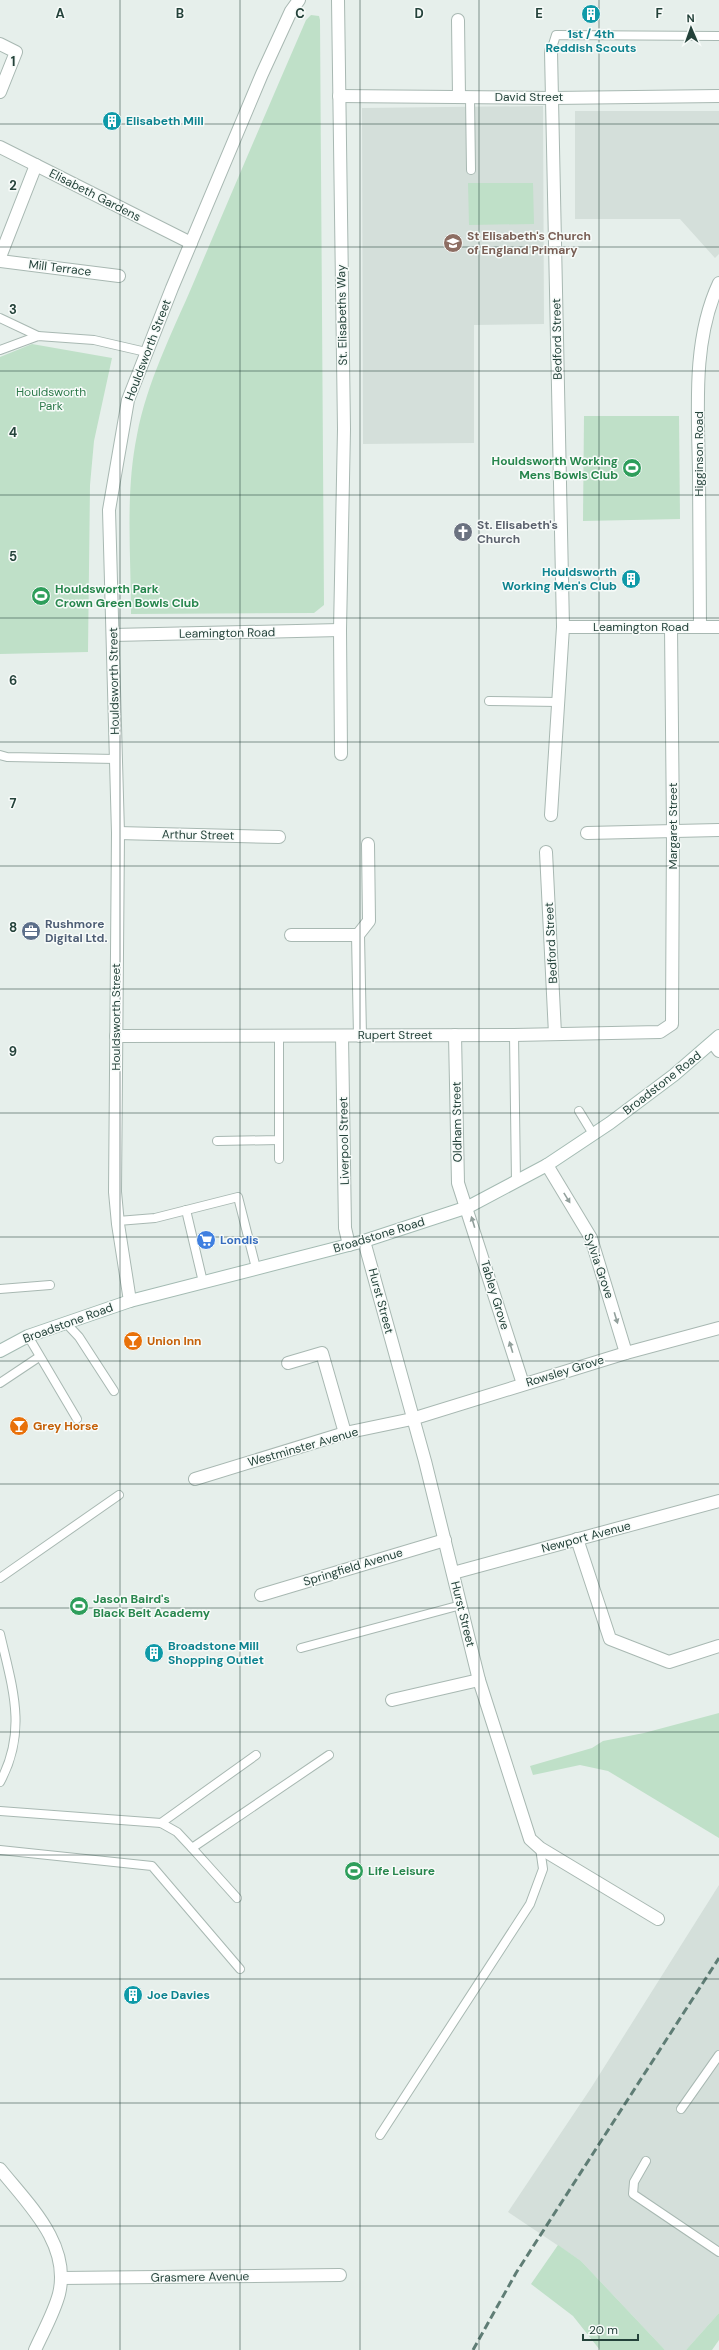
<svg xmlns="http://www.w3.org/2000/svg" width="719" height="2350" font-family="'DM Sans',sans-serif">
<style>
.built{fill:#d4dfda}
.green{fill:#bfe0c8}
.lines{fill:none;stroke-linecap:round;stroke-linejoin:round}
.lane-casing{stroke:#a8b8b2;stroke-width:10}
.street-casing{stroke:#a8b8b2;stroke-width:14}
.secondary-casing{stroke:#a4bbb3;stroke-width:14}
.lane{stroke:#fff;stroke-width:8}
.street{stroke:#fff;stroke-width:12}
.secondary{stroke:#fff;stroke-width:12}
.rail{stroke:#5f7d75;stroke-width:3;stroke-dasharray:8 4;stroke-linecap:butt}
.oneway{fill:#92a09c}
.grid{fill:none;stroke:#24423a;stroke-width:1;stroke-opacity:0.55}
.labels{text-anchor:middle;stroke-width:3;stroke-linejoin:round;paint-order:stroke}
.culture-label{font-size:12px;font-weight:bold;fill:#0d838f;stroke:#f7fbf9;text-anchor:start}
.street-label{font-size:12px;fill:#24423a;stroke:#f7fbf9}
.education-label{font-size:12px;font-weight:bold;fill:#785e54;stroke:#f7fbf9;text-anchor:start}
.park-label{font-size:12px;fill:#2d7a4b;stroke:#f7fbf9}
.leisure-label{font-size:12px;font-weight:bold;fill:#27864d;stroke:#f7fbf9;text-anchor:start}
.worship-label{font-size:12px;font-weight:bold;fill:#5b616d;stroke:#f7fbf9;text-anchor:start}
.service-label{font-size:12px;font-weight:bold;fill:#4e5e75;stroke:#f7fbf9;text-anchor:start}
.shop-label{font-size:12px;font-weight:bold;fill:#366cbe;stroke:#f7fbf9;text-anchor:start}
.food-label{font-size:12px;font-weight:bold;fill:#c56008;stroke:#f7fbf9;text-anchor:start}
.grid-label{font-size:13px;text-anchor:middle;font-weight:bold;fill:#24423a;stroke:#f7fbf9;stroke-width:3;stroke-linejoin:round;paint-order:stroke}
</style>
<rect width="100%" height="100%" fill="#e6efeb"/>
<g class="built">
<path d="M543 106 544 324 474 325V443L363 444 362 108Z"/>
<path d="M575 111H719V254L715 258 680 219H575Z"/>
<path d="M719 1885V2313L686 2350H665L581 2261 508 2212 591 2088Z"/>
</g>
<g class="green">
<path d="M311 15 319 16 320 20 324 605 314 613 131 614C131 556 125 493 137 435 147 382 172 333 193 284 230 196 268 108 306 20Z"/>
<path d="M468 183H533L534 224 469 225Z"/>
<path d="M32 344 112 358 94 441 90 485 88 652 0 654V357Z"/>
<path d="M584 416H679L680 519 583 521Z"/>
<path d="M719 1713V1838L608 1771 580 1765 533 1775 530 1766 592 1748 603 1741 644 1733Z"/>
<path d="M558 2245 581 2261 665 2350H600L573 2316 531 2284Z"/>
<path d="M719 2313V2340L712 2350H686Z"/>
</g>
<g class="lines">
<g class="lane-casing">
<g id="lane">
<path d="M551 51 556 35 719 36"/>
<path d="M470 97 471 170"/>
<path d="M0 318 38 336"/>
<path d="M0 350 38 336 94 340 146 352"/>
<path d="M489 701 558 702"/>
<path d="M0 755 7 757 116 759"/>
<path d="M514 1035 516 1182"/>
<path d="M579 1111 593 1134"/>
<path d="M279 1140V1159"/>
<path d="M217 1141 279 1140V1036"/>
<path d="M186 1210 203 1282"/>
<path d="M118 1221 155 1218 238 1197 256 1268"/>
<path d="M0 1289 50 1285"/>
<path d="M65 1322 79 1337 114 1391"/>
<path d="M28 1336 77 1419"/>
<path d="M0 1383 39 1357"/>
<path d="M0 1578 119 1495"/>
<path d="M0 1634C12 1686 28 1731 0 1782"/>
<path d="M301 1648 461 1605"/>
<path d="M0 1811 161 1823 177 1832 192 1848 329 1755"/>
<path d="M161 1823 256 1755"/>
<path d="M192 1848 237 1898"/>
<path d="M0 1850 152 1866 240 1969"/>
<path d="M681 2109 719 2055"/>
<path d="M380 2135 530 1904 543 1869 540 1848"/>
<path d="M646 2161 634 2182 633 2194 719 2252"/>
</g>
</g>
<g class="street-casing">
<g id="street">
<path d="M338 0 344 429 340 630 341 754"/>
<path d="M458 20 459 97"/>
<path d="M0 44 16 52 0 92"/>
<path d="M551 51 563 627 551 815"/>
<path d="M339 96 552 98 719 96"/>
<path d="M0 147 191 243"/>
<path d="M0 257 36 165"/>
<path d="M0 261 119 276"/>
<path d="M563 627H719"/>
<path d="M700 627C700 576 699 524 699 472 698 410 692 340 719 283"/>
<path d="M113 635 340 630"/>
<path d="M118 833 279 837"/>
<path d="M587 833 719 830"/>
<path d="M546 852 555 1034"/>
<path d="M291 935H358"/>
<path d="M455 1035 458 1183 523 1384"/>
<path d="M116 1036 514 1035 660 1032 672 1024 673 830 671 627"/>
<path d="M342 1036 345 1228 349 1245"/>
<path d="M360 1036 358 935 369 921 368 844"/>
<path d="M713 1043 719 1051"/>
<path d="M547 1165 591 1238 626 1353"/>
<path d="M364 1241 425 1461 479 1680 530 1839 540 1848 658 1919"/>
<path d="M130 1301 118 1224 115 1192 118 833 109 510 128 400 172 288 262 74 291 11 299 0"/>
<path d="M288 1363 322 1353 345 1433"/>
<path d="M195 1479 345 1433 412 1419 626 1353 719 1328"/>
<path d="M577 1539 610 1639 669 1662 719 1646"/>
<path d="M453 1573 719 1501"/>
<path d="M261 1595 445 1540"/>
<path d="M392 1700 479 1680"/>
<path d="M0 2169C28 2204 71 2244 59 2294 54 2313 43 2332 35 2350"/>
<path d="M61 2278 340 2275"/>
</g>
</g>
<g class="secondary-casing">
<path id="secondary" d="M0 1351 28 1336 130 1301 364 1241 468 1207 547 1165 610 1123 674 1075 719 1036"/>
</g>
<use href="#lane" class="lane"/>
<use href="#street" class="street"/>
<use href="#secondary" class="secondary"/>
<path class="rail" d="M473 2350 516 2273 719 1958"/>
</g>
<defs><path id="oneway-solid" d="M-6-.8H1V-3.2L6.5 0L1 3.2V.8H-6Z"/></defs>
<g class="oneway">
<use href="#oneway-solid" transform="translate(567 1198) rotate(58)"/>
<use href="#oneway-solid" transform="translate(473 1222) rotate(-107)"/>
<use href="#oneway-solid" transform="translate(616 1318) rotate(73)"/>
<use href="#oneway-solid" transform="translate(511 1347) rotate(-107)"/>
</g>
<path class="grid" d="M120 0V2350M240 0V2350M360 0V2350M479 0V2350M599 0V2350M0 124H719M0 247H719M0 371H719M0 495H719M0 618H719M0 742H719M0 866H719M0 989H719M0 1113H719M0 1237H719M0 1361H719M0 1484H719M0 1608H719M0 1732H719M0 1855H719M0 1979H719M0 2103H719M0 2226H719"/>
<defs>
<g id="building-disc" transform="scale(1)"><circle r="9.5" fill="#0f9aa8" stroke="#f7fbf9"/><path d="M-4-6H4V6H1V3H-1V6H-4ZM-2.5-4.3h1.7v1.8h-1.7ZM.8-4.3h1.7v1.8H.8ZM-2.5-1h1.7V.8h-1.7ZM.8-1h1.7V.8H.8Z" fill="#fff"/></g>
<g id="school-disc" transform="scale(1)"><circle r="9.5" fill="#8d6e63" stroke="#f7fbf9"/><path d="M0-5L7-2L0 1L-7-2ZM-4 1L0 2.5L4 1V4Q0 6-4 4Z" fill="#fff"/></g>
<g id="stadium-disc" transform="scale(1)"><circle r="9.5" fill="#2e9e5b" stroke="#f7fbf9"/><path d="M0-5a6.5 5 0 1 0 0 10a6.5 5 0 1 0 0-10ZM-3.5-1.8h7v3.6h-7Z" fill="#fff"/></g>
<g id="church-disc" transform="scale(1)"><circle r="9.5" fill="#6b7280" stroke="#f7fbf9"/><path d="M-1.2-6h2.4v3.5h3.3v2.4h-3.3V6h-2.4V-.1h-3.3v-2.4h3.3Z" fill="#fff"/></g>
<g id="office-disc" transform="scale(1)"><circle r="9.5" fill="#5c6f8a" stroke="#f7fbf9"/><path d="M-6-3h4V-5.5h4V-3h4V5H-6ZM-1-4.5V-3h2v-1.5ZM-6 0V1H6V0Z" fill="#fff"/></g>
<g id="supermarket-disc" transform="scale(1)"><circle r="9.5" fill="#3f7fe0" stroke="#f7fbf9"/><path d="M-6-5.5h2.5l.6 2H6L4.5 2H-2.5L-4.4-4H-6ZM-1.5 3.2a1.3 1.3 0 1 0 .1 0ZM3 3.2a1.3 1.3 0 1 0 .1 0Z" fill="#fff"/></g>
<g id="bar-disc" transform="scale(1)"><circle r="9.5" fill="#e8710a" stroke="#f7fbf9"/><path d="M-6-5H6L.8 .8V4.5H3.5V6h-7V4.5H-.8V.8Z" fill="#fff"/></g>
</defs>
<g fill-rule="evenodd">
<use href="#building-disc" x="591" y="14"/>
<use href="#building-disc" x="112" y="121"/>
<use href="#school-disc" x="453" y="243"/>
<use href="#stadium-disc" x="632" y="468"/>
<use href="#church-disc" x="463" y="532"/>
<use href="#building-disc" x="631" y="579"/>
<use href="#stadium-disc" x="41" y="596"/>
<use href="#office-disc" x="31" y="931"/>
<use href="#supermarket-disc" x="206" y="1240"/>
<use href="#bar-disc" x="133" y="1341"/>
<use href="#bar-disc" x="19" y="1426"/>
<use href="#stadium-disc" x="79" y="1606"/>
<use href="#building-disc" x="154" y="1653"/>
<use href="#stadium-disc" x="354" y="1871"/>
<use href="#building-disc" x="133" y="1995"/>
</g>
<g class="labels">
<g class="culture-label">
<text x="591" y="38" text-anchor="middle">1st / 4th<tspan x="591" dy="14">Reddish Scouts</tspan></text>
<text x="126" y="125">Elisabeth Mill</text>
<text x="617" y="576" text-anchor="end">Houldsworth<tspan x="617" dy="14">Working Men's Club</tspan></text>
<text x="168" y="1650">Broadstone Mill<tspan x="168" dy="14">Shopping Outlet</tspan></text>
<text x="147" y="1999">Joe Davies</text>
</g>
<g class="street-label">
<text x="529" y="101">David Street</text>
<text transform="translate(95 195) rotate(27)" y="4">Elisabeth Gardens</text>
<text transform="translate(60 268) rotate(7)" y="4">Mill Terrace</text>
<text transform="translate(342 315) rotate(-91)" y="4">St. Elisabeths Way</text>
<text transform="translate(557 339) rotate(-91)" y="4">Bedford Street</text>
<text transform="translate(148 350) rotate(-69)" y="4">Houldsworth Street</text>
<text transform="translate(699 454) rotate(-90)" y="4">Higginson Road</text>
<text x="641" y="631">Leamington Road</text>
<text transform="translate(227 633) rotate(-1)" y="4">Leamington Road</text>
<text transform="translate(114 681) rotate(-91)" y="4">Houldsworth Street</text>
<text transform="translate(673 826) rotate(-90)" y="4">Margaret Street</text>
<text transform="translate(198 835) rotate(1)" y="4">Arthur Street</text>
<text transform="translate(551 943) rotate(-93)" y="4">Bedford Street</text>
<text transform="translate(116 1017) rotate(-90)" y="4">Houldsworth Street</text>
<text x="395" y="1039">Rupert Street</text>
<text transform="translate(662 1083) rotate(-38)" y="4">Broadstone Road</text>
<text transform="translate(457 1122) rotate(-91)" y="4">Oldham Street</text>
<text transform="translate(344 1141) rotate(-91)" y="4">Liverpool Street</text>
<text transform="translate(379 1235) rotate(-17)" y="4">Broadstone Road</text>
<text transform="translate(599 1266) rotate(71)" y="4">Sylvia Grove</text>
<text transform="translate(495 1295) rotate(73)" y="4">Tabley Grove</text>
<text transform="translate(381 1301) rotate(75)" y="4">Hurst Street</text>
<text transform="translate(68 1323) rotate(-20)" y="4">Broadstone Road</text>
<text transform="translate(565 1371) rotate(-17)" y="4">Rowsley Grove</text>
<text transform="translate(303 1447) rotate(-16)" y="4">Westminster Avenue</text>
<text transform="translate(586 1537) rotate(-15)" y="4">Newport Avenue</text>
<text transform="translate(353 1567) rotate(-17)" y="4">Springfield Avenue</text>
<text transform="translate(463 1614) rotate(76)" y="4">Hurst Street</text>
<text transform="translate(200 2277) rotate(-1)" y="4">Grasmere Avenue</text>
</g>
<g class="education-label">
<text x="467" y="240">St Elisabeth's Church<tspan x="467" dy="14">of England Primary</tspan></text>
</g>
<g class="park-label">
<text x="51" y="396">Houldsworth<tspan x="51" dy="14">Park</tspan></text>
</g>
<g class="leisure-label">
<text x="618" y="465" text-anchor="end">Houldsworth Working<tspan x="618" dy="14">Mens Bowls Club</tspan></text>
<text x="55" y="593">Houldsworth Park<tspan x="55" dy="14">Crown Green Bowls Club</tspan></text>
<text x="93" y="1603">Jason Baird's<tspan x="93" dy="14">Black Belt Academy</tspan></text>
<text x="368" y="1875">Life Leisure</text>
</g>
<g class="worship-label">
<text x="477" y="529">St. Elisabeth's<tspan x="477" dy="14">Church</tspan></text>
</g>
<g class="service-label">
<text x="45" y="928">Rushmore<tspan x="45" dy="14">Digital Ltd.</tspan></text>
</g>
<g class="shop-label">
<text x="220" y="1244">Londis</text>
</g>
<g class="food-label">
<text x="147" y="1345">Union Inn</text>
<text x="33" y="1430">Grey Horse</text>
</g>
</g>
<g class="grid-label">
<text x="60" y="18">A</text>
<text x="180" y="18">B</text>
<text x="300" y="18">C</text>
<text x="419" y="18">D</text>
<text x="539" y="18">E</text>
<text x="659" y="18">F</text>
<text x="13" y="66">1</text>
<text x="13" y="190">2</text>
<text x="13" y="314">3</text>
<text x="13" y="437">4</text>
<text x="13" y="561">5</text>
<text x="13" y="685">6</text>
<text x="13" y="808">7</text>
<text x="13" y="932">8</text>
<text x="13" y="1056">9</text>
</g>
<g transform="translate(691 28) rotate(358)" stroke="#f7fbf9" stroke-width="3" paint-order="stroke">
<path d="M0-3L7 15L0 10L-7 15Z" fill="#24423a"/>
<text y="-6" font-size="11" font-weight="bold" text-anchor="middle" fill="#24423a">N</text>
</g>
<path d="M583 2334v6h55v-6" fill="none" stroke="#24423a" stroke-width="2"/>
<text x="589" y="2334" font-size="12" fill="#24423a" stroke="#f7fbf9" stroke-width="3" paint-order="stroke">20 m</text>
</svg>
